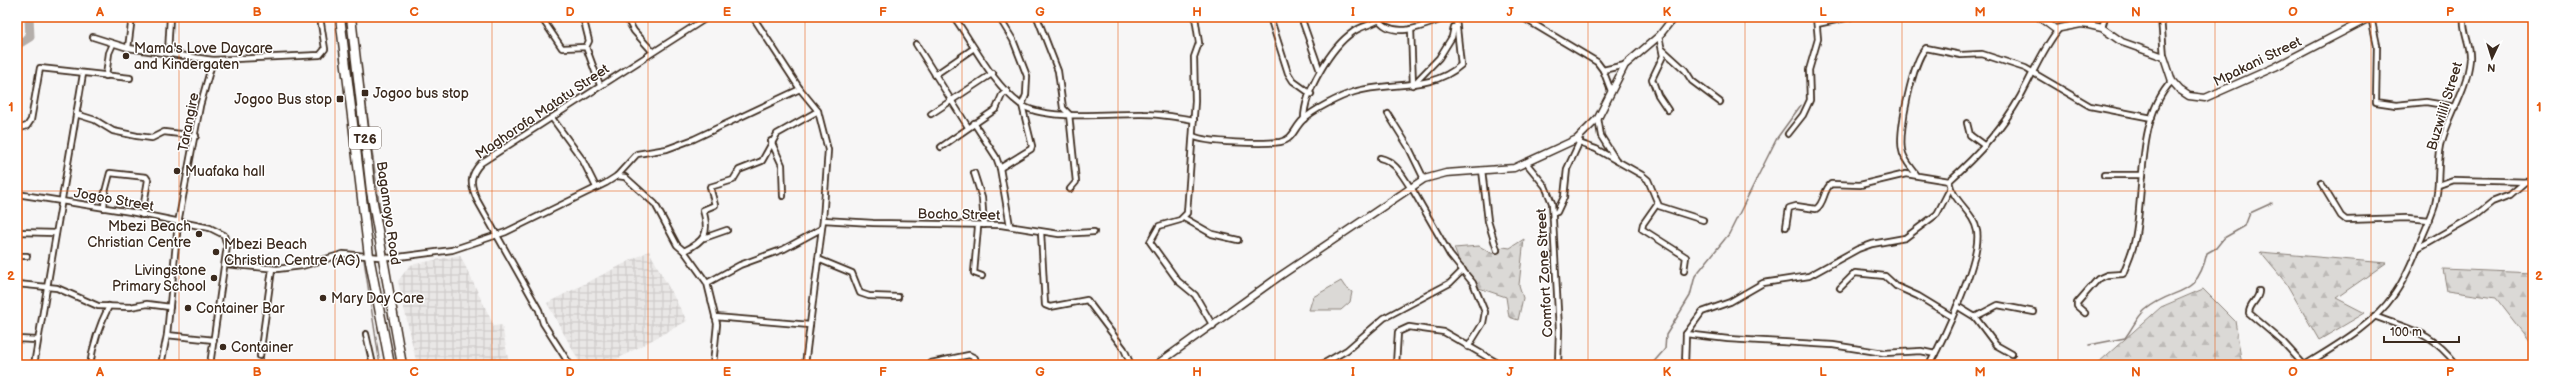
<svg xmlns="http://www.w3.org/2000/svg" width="2550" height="382" font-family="'Balsamiq Sans',sans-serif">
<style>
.industrial{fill:url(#industrial-grid)}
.green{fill:#dbd9d6;stroke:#8b827a}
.forest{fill:url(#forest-firs);stroke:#8b827a}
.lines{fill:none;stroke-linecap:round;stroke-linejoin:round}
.stream{stroke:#847972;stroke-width:1.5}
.river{stroke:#b4aeaa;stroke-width:9}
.minor-casing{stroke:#3b2a1e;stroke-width:8}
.tertiary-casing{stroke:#3b2a1e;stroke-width:9}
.trunk-casing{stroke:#3b2a1e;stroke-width:11}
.minor{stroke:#fff;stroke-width:4.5}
.tertiary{stroke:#fff;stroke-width:6}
.trunk{stroke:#fff;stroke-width:8}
.grid{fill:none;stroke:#e8590c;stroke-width:1;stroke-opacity:0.55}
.poi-dot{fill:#3b2a1e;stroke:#fff;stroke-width:1.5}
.labels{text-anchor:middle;stroke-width:3;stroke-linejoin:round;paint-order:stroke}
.shield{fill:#fff;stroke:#766a62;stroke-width:1}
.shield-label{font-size:13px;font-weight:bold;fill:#3b2a1e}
.poi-label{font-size:14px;fill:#3b2a1e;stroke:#fff;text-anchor:start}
.street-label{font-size:14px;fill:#3b2a1e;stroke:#fff}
.neatline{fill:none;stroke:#e8590c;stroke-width:1.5}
.grid-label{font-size:13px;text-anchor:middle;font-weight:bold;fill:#e8590c}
</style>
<defs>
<pattern id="industrial-grid" width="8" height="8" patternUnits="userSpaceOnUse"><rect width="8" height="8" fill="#e9e7e6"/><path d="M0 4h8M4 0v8" fill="none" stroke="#c9c6c5"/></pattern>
<pattern id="forest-firs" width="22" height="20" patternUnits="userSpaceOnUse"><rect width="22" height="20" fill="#dbd9d6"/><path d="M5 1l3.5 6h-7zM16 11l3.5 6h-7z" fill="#bdbab7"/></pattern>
</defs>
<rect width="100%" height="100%" fill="#f7f6f6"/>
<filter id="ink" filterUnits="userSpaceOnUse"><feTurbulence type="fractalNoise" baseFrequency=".025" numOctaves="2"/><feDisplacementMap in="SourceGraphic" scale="8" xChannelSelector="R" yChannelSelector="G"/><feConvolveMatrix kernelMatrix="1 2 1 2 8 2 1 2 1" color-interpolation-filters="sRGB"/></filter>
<g filter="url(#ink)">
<g class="industrial">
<path d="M649 251 687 321 606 365H581L547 303Z"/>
<path d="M460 255 494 326 502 325 509 365H417L398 281 410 265Z"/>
</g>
<path class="green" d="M1341 281 1345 287 1352 292 1350 302 1341 310H1309L1313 297Z"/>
<g class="forest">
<path d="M1524 239 1519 285 1523 298 1518 320 1509 317 1506 297 1479 288 1459 261 1454 248 1479 246 1493 254 1503 247 1510 248Z"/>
<path d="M2260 252 2386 263 2336 298 2365 313 2319 340 2286 283Z"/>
<path d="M2443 269 2533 273V346L2496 298 2447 291Z"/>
<path d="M2203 289 2235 321 2242 365H2098V363L2161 307Z"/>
</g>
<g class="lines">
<g class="stream">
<path d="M356 30 385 248"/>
<path d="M364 260 380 365"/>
<path d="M2089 345 2125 338C2132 329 2137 317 2145 310 2175 285 2196 301 2207 253L2216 248 2224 238 2245 226 2250 213 2272 203"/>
<path d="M1651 365 1665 349 1666 335 1690 296 1695 276 1729 234 1777 138 1801 105"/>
</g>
<path class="river" d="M17 45 30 37 29 17"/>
<g class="minor-casing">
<g id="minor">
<path d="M541 17 562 48 586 47 600 85"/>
<path d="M583 17 589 41 586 47"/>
<path d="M626 17 634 31 652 51"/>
<path d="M753 17 800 89 818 111 828 150 823 220 805 365"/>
<path d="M999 17 1013 40 1027 76 1026 95 1022 105 1032 146 1031 149 1000 168"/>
<path d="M1037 17 1058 71 1063 108 1069 114 1076 182 1070 189"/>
<path d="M1195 17 1199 43 1194 57 1195 101 1187 213 1180 220 1159 226 1150 242 1178 281 1195 295 1213 326"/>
<path d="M1270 17 1288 73 1293 81 1311 94"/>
<path d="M1301 17 1320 71"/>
<path d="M1377 17C1392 42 1426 25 1447 17"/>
<path d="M1522 17 1597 62 1603 70 1611 91"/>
<path d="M2161 17 2164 57"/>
<path d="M2371 17 2377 45 2376 102 2396 105 2426 102 2456 107"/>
<path d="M956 20C975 47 993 84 1020 104 1044 122 1113 113 1143 114 1160 114 1177 117 1194 120"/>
<path d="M1817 24 1850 17"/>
<path d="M2102 28 2105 17"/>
<path d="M1411 29 1413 85"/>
<path d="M1659 36 1663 56 1652 79 1658 95 1668 110"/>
<path d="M93 37 128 48 213 60"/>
<path d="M916 44 968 127"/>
<path d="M128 48 132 17"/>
<path d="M1663 50 1685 70 1692 81 1720 102"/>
<path d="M168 53 170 17"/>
<path d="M1603 70 1625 65"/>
<path d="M935 75 974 48"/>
<path d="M106 76 109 53 113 44"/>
<path d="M1413 85 1439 58 1452 37 1454 27"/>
<path d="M76 114 95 120 113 131 137 136 152 138 164 132 196 136"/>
<path d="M931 114 993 73"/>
<path d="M1388 114 1408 146 1424 179"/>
<path d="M552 118 582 159 596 187"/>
<path d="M1598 118 1601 136 1616 160"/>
<path d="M1304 119C1304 92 1331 47 1353 32 1362 25 1375 25 1383 17"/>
<path d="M974 123 996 157 1000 168 1010 226"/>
<path d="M1967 123 1970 135 1985 146"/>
<path d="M17 129 27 126 31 120 40 68 130 78"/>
<path d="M1788 134 1803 115 1810 100 1809 70 1818 39 1816 17"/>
<path d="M1193 136C1205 143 1265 144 1280 142 1294 139 1294 128 1303 120 1312 110 1341 96 1354 92 1389 81 1431 92 1461 65L1456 19"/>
<path d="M771 141 782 165 783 196"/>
<path d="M1579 143 1596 149 1642 175 1648 180 1659 206 1703 220"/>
<path d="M941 147 996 109 1002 95 1007 91"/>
<path d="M1380 158C1395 161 1402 175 1410 187"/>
<path d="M1527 164 1545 186 1552 203 1559 329 1558 365"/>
<path d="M1482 170 1488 221 1497 250"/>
<path d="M974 173 982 198 984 225"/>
<path d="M1916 174C1911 167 1903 159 1902 150 1898 132 1913 60 1926 48L1961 55 1982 54 2025 68 2090 106 2152 118"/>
<path d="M2104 175H2142"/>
<path d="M617 176 625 177 655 204 677 245 684 251 707 283 717 324 713 365"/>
<path d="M2321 183 2341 216 2346 220 2407 218 2430 220"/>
<path d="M2439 185 2453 180 2533 182"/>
<path d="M1411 187 1450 255 1473 283 1485 312 1483 323 1468 347"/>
<path d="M17 194 131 212 210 228 224 235 227 246 210 365"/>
<path d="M17 201 18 194"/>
<path d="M1657 204 1643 224 1642 229 1686 257 1684 271"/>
<path d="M104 208 105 192 110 173 146 177 148 180 142 215"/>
<path d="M1553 213 1557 212 1564 197 1567 169 1580 141"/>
<path d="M1184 218 1212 234 1238 240"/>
<path d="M823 220 873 223 1001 225 1059 234 1094 232"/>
<path d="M978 227 974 273 982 276"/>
<path d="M1786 227 1789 208 1796 206 1816 209C1825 203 1823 190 1831 184L1860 185 1906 174 1949 181"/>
<path d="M17 232 56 233"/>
<path d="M1041 232 1045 305 1050 307 1087 300 1124 349 1131 365"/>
<path d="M704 238 727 230"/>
<path d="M2418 248 2476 215 2492 202 2510 195 2525 182"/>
<path d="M684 251C705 241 710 233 703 210L715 205 710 187 733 180 739 170 762 161 777 134 818 111"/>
<path d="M17 256H27"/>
<path d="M818 259 852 273 860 293 869 296 898 297"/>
<path d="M225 264 277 269 302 266 343 254 391 258 452 250 506 232 606 183 617 176 637 154 667 149 694 139 800 89"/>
<path d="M707 283 740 265 784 249 821 229"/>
<path d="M17 284 57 288 98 306 130 307 147 304 170 307"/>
<path d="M1840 288 1855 273 1885 276 1896 286 1918 296 1951 316"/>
<path d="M2259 291C2259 300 2249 304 2249 313L2283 342 2304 365"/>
<path d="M1957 306 1975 317 1996 345 2012 354"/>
<path d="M2085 313 2077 306V303L2098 279 2107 275 2123 274C2127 263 2133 251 2135 239 2145 192 2136 118 2172 81"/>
<path d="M2374 316C2413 331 2430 331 2457 365"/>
<path d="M715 317 810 325"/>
<path d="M1975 317 1998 305 2034 312"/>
<path d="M366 334 373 365"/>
<path d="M1686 334 1728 339 1833 345 1884 353 1921 351 1935 354"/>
<path d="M167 335 214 340"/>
<path d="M17 339 37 340"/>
<path d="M260 356 272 269"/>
<path d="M931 363 969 355 975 358 977 365"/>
<path d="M34 365 83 74"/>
<path d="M90 365C93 343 99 326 109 306"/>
<path d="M161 365 167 335 178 223 200 106 213 60 320 55 325 49 320 17"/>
<path d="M570 365 543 323 539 310 477 200C470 184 469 176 481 163L708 17"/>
<path d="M1321 365 1347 350 1384 318 1450 283 1463 270"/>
<path d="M1396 365 1398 332 1409 327 1444 332 1501 365"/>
<path d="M1685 365 1686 334 1702 312 1730 302 1763 283 1809 276 1858 249 1872 244 1905 238 1937 214 1950 189"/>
<path d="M1929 365C1943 340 1982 258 1977 231 1974 212 1952 201 1949 181 1976 157 2002 129 2020 97 2033 74 2042 50 2058 30"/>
<path d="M2305 365C2335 346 2372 326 2393 296 2405 280 2413 260 2420 242 2425 230 2431 218 2435 205 2440 185 2437 165 2441 145 2448 115 2467 91 2470 59 2471 44 2462 32 2464 17"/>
</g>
</g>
<g class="tertiary-casing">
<g id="tertiary">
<path d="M2039 17 2055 29 2081 24 2089 25 2102 28 2122 42 2164 57 2172 81 2180 90 2189 96 2205 98 2275 67 2371 17"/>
<path d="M1156 365 1280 276 1424 179 1446 173 1514 168 1577 139 1598 118 1625 65 1659 36 1674 17"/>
</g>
</g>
<g class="trunk-casing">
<g id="trunk">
<path d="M340 17 369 256 390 365"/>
<path d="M351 17 371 191 402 365"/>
</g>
</g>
<use href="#minor" class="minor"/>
<use href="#tertiary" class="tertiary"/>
<use href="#trunk" class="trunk"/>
</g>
</g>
<path class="grid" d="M179 17V365M335 17V365M492 17V365M648 17V365M805 17V365M962 17V365M1118 17V365M1275 17V365M1432 17V365M1588 17V365M1745 17V365M1902 17V365M2058 17V365M2215 17V365M2371 17V365M17 191H2533"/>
<g class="poi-dot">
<circle cx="126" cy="56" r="4"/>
<rect x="361" y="89" width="8" height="8" rx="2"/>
<rect x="336" y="95" width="8" height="8" rx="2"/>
<circle cx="177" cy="171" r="4"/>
<circle cx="199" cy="234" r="4"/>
<circle cx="216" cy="252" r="4"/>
<circle cx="214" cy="278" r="4"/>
<circle cx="323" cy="298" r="4"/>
<circle cx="188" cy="308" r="4"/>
<circle cx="223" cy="347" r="4"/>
</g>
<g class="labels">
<rect class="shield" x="349" y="127" width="32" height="22" rx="3"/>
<g class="shield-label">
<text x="365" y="143">T26</text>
</g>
<g class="poi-label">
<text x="134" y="53">Mama's Love Daycare<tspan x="134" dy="16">and Kindergaten</tspan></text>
<text x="373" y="98">Jogoo bus stop</text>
<text x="332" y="104" text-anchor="end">Jogoo Bus stop</text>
<text x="185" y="176">Muafaka hall</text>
<text x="191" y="231" text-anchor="end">Mbezi Beach<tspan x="191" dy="16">Christian Centre</tspan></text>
<text x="224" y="249">Mbezi Beach<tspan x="224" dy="16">Christian Centre (AG)</tspan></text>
<text x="206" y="275" text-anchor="end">Livingstone<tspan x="206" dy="16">Primary School</tspan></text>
<text x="331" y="303">Mary Day Care</text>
<text x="196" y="313">Container Bar</text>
<text x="231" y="352">Container</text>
</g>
<g class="street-label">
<text transform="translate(2257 61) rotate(-26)" y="5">Mpakani Street</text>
<text transform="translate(2444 106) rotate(-73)" y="5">Buzwilili Street</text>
<text transform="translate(542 111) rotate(-34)" y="5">Maghorofa Matatu Street</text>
<text transform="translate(188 122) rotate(-79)" y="5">Tarangire</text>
<text transform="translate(114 199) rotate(10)" y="5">Jogoo Street</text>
<text transform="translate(389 213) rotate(82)" y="5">Bagamoyo Road</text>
<text transform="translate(959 214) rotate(1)" y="5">Bocho Street</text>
<text transform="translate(1544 273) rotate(-93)" y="5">Comfort Zone Street</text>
</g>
</g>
<rect width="2550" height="382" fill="none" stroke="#fff" stroke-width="44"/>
<g transform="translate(2492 58) rotate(184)" stroke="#ffffff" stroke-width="3" paint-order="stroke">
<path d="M0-3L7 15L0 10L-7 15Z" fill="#3b2a1e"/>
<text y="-6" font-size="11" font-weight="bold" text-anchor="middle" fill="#3b2a1e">N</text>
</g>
<path d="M2384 336v6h75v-6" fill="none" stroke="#3b2a1e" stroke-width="2"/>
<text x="2390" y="336" font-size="12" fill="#3b2a1e" stroke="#ffffff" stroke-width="3" paint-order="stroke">100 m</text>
<rect x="22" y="22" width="2506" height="338" class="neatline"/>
<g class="grid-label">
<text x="100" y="16">A</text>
<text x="257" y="16">B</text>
<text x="414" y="16">C</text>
<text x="570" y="16">D</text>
<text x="727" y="16">E</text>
<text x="883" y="16">F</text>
<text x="1040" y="16">G</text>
<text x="1197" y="16">H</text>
<text x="1353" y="16">I</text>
<text x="1510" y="16">J</text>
<text x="1667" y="16">K</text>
<text x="1823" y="16">L</text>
<text x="1980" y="16">M</text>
<text x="2136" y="16">N</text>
<text x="2293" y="16">O</text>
<text x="2450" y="16">P</text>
<text x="11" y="111">1</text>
<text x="2539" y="111">1</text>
<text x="11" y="280">2</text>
<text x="2539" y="280">2</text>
<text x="100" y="376">A</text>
<text x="257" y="376">B</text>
<text x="414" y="376">C</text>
<text x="570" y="376">D</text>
<text x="727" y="376">E</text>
<text x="883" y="376">F</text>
<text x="1040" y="376">G</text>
<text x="1197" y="376">H</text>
<text x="1353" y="376">I</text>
<text x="1510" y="376">J</text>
<text x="1667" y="376">K</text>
<text x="1823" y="376">L</text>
<text x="1980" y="376">M</text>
<text x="2136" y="376">N</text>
<text x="2293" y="376">O</text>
<text x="2450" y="376">P</text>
</g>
</svg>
